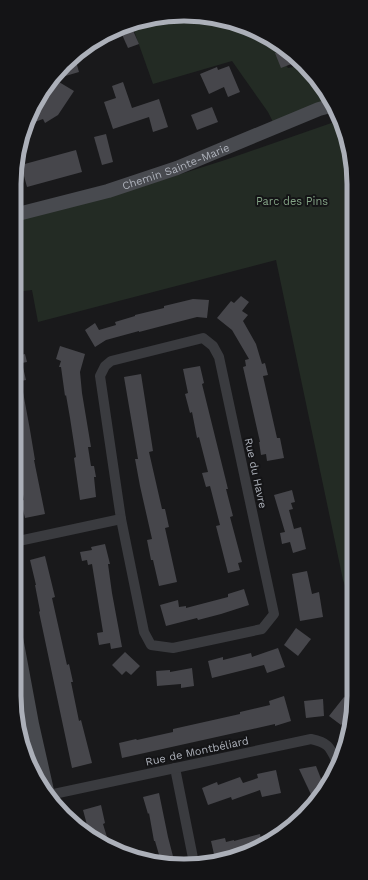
<svg xmlns="http://www.w3.org/2000/svg" width="368" height="880" font-family="'Work Sans',sans-serif">
<style>
.built{fill:#252528}
.green{fill:#232b24}
.building{fill:#46464b}
.lines{fill:none;stroke-linecap:round;stroke-linejoin:round}
.street{stroke:#3a3b3f;stroke-width:10}
.secondary{stroke:#484a4f;stroke-width:14}
.labels{text-anchor:middle;stroke-width:4;stroke-linejoin:round;paint-order:stroke}
.street-label{font-size:11px;fill:#acb0b9;stroke:#141416}
.park-label{font-size:11px;fill:#84a386;stroke:#141416}
.rim{fill:none;stroke:#acb0b9;stroke-width:5}
</style>
<rect width="100%" height="100%" fill="#19191b"/>
<path class="built" d="M22 667 50 797 23 751 14 696V669Z"/>
<g class="green">
<path d="M173 14 238 23 266 36 288 68 304 65 312 72 333 104 275 126 268 112 232 61 153 84 132 25Z"/>
<path d="M340 120 353 162 354 610 343 580 276 260 38 322 32 290 14 292V220L137 188 225 160Z"/>
</g>
<g class="building">
<path d="M131 26 139 44 128 48 120 30Z"/>
<path d="M274 41 289 52 294 63 281 68 275 53 279 52Z"/>
<path d="M75 58 79 72 62 77 60 69Z"/>
<path d="M229 66 240 92 228 97 224 87 209 94 200 74 217 67 218 70Z"/>
<path d="M59 82 74 91 58 115 45 123 43 119 26 125 34 110 45 103Z"/>
<path d="M123 82 132 108 159 99 168 127 153 132 149 117 113 129 104 102 116 98 112 86Z"/>
<path d="M212 107 218 122 197 130 191 115Z"/>
<path d="M106 134 113 162 102 165 94 137Z"/>
<path d="M76 150 82 172 27 187 21 165Z"/>
<path d="M241 296 249 302 242 311 248 315 243 321 256 344 262 364 265 363 268 375 263 376 277 438H280L284 458 267 461 266 454 261 455 259 442H260L243 367 246 366 245 360 249 359 232 330 217 318 231 301 234 303Z"/>
<path d="M193 299 209 300 207 318 197 317 162 326 139 332V331L106 340 95 347 85 330 95 323 99 330 116 325 115 322 135 316V315L164 308V306Z"/>
<path d="M14 342H19L21 355 25 354 27 362 22 363 26 380 21 381 30 430 35 460H34L45 514 25 518 21 501 24 500 14 444H17L14 431Z"/>
<path d="M60 346 85 354 80 372 82 393 91 447H88L91 466H94L96 477H94L96 497 80 500 74 458 76 457 70 418 66 395 65 396 61 367H59L61 361 56 359Z"/>
<path d="M200 366 204 383 202 384 228 489H226L233 516 230 517 242 562 238 563 240 570 228 573 216 526 220 525 210 486 206 487 202 473 208 472 199 437 197 438 192 412 190 413 185 394 188 393 183 369Z"/>
<path d="M141 374 153 451 149 452 162 509H165L169 527 165 528 177 582 159 586 153 560H151L147 540 152 539 140 486 135 459H138L124 377Z"/>
<path d="M292 490 295 502 291 503 293 509 289 510 294 529 301 527 306 549 293 553 290 542 282 544 280 533 285 532 274 495Z"/>
<path d="M105 544 110 564H108L112 593 122 647 111 649 110 643 99 645 97 633 103 632 92 564 88 565 87 560 82 561 80 552 92 550 91 547Z"/>
<path d="M45 556 55 597 52 598 67 665 69 664 73 682H71L79 721 81 720 92 763 72 768 39 612 40 611 35 585H36L30 560Z"/>
<path d="M307 571 312 594 319 592 323 617 300 621 292 574Z"/>
<path d="M244 589 249 605 221 614 198 620 197 618 166 626 160 605 178 600 179 607 186 606V608L228 597V594Z"/>
<path d="M296 628 311 639 298 656 284 645Z"/>
<path d="M278 648 285 667 267 673 264 665 212 678 208 661 223 657V660L251 653 252 657Z"/>
<path d="M125 652 140 666 131 675 126 671 122 675 112 665Z"/>
<path d="M192 668 194 686 181 688V684L157 686 156 671 170 670V672Z"/>
<path d="M284 696 291 721 275 726V724L122 758 119 743 136 739 137 740 173 732V729L240 714V712L270 705 269 701Z"/>
<path d="M344 697 353 704 349 725 344 721 341 725 329 716Z"/>
<path d="M323 699 324 716 306 718 304 701Z"/>
<path d="M316 766 325 789 319 799 315 803 299 769Z"/>
<path d="M276 770 281 793 262 797 260 790 232 800 231 797 208 805 202 788 217 782 218 785 240 777 243 783 258 778 257 774Z"/>
<path d="M159 793 168 837 175 864 162 865 155 841H154L149 813 148 814 143 797Z"/>
<path d="M101 805 105 823 103 824 110 847 99 843 90 836 83 810Z"/>
<path d="M260 834 262 844 216 863 211 841 225 838 226 842 234 840V841Z"/>
</g>
<g class="lines">
<g class="street">
<path d="M203 338 213 346 219 357 274 614 262 629 173 648 151 645 144 632 121 519 100 376 105 366 111 361Z"/>
<path d="M14 542 121 519"/>
<path d="M175 768 194 863"/>
<path d="M49 795 311 739C330 743 330 748 338 764"/>
</g>
<g class="secondary">
<path id="s1" d="M14 215 108 191 177 168 319 109 334 105"/>
<path d="M14 627 32 724 48 795"/>
</g>
</g>
<g class="labels">
<g class="street-label">
<text dy="4" stroke="none"><textPath href="#s1" startOffset="169">Chemin Sainte-Marie</textPath></text>
<text transform="translate(256 473) rotate(78)" y="4">Rue du Havre</text>
<text transform="translate(197 751) rotate(-12)" y="4">Rue de Montbéliard</text>
</g>
<g class="park-label">
<text x="292" y="205">Parc des Pins</text>
</g>
</g>
<path d="M0 0H368V880H0ZM184 21H184A163 163 0 0 1 347 184V696A163 163 0 0 1 184 859H184A163 163 0 0 1 21 696V184A163 163 0 0 1 184 21Z" fill="#141416" fill-rule="evenodd"/>
<path class="rim" d="M184 21H184A163 163 0 0 1 347 184V696A163 163 0 0 1 184 859H184A163 163 0 0 1 21 696V184A163 163 0 0 1 184 21Z"/>
</svg>
